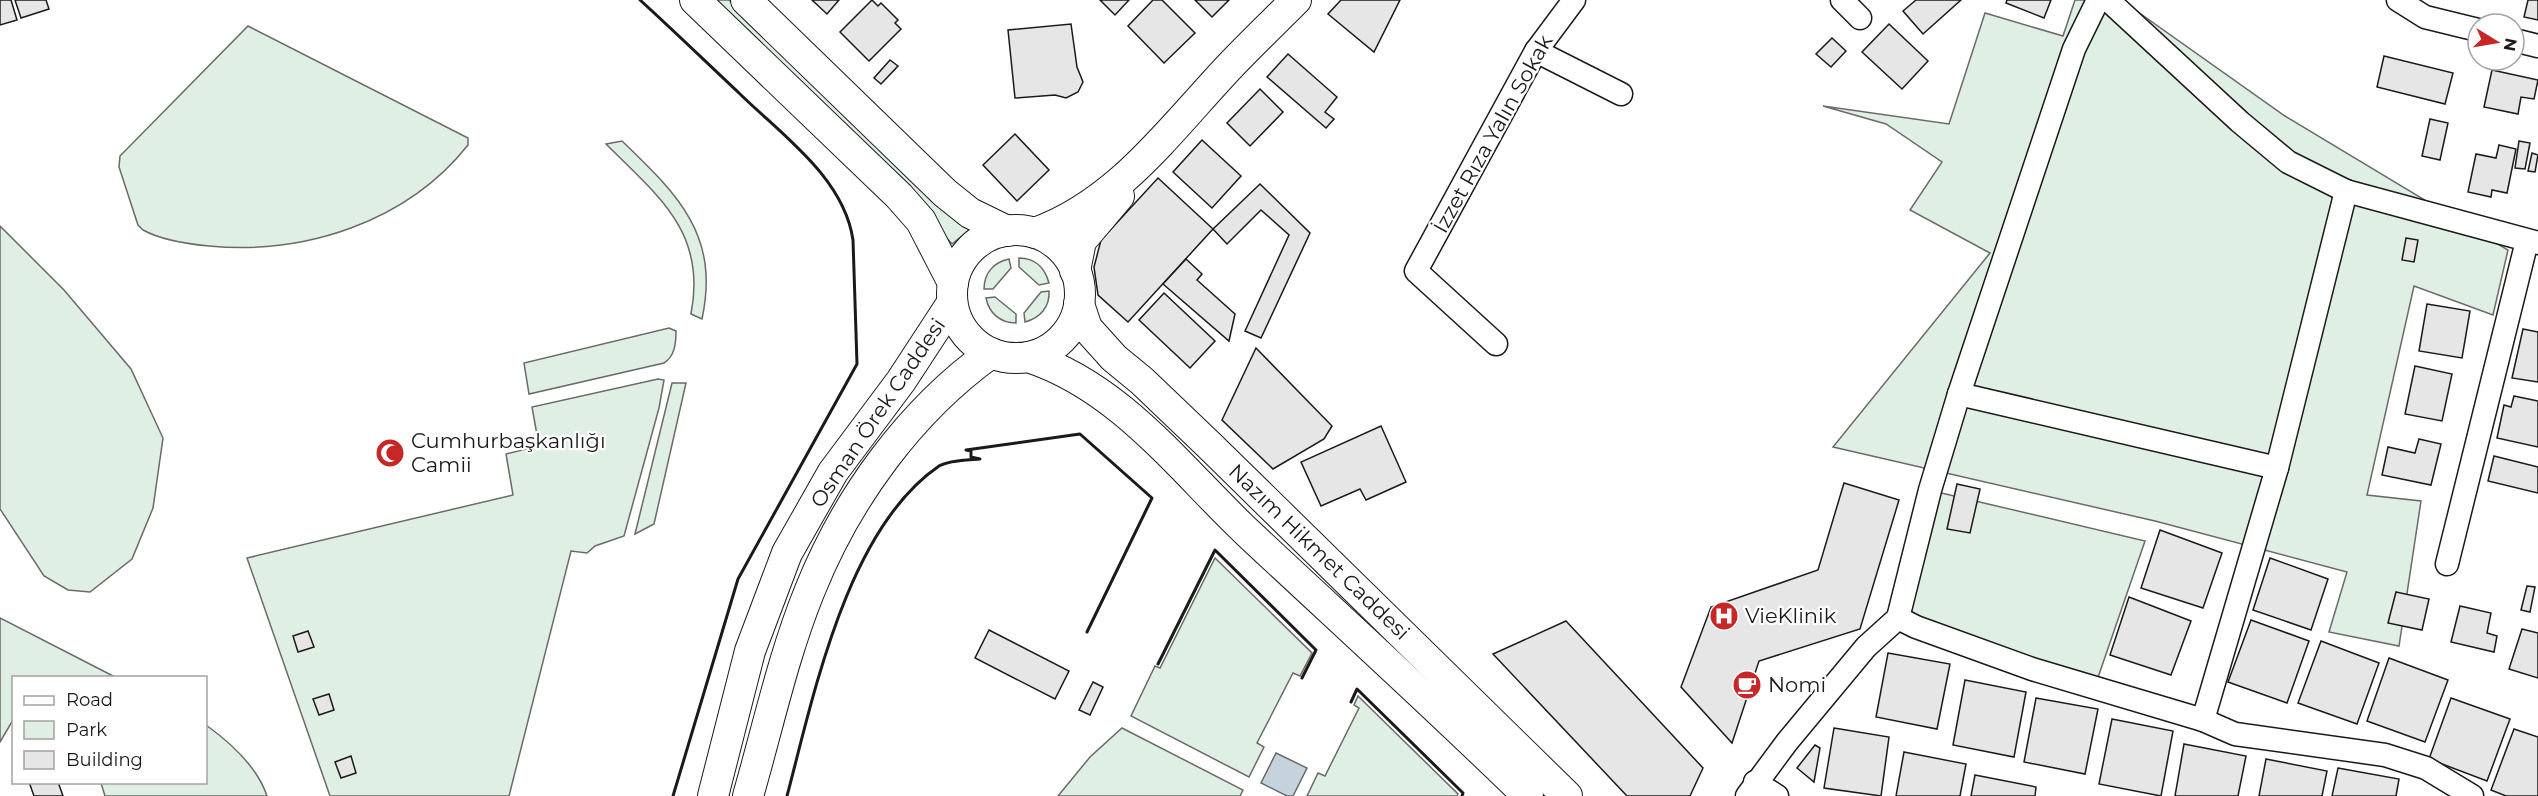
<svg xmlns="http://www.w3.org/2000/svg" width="2538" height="796" font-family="Montserrat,sans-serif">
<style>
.green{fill:#e0efe3;stroke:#6a6a6a;stroke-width:1.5}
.water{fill:#c6d2dc;stroke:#6a6a6a;stroke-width:1.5}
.building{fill:#e6e6e6;stroke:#1a1a1a;stroke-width:1.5}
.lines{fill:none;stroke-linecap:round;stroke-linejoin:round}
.minor-casing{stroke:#1a1a1a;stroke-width:25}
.major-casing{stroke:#1a1a1a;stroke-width:32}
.minor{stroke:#fff;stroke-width:22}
.major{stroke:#fff;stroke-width:30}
.wall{stroke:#1a1a1a;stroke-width:3}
.labels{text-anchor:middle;stroke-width:4.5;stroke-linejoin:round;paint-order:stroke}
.street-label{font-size:21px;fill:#1a1a1a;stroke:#fff}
.poi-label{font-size:21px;fill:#1a1a1a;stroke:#fff;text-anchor:start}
</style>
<rect width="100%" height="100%" fill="#fff"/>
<g class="green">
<path d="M713 0H729L837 105 974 226 952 244 899 184Z"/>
<path d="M2075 0H2121L2285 116 2508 250 2493 315 2414 286 2367 495 2421 501 2399 646 2329 632 2347 572 2155 521 1833 447 1990 253 1910 210 1942 162 1886 124 1823 106 1949 124 1985 13 2063 36Z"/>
<path d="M248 26 468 138V145C407 222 305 255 209 246 188 244 161 240 143 230L138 225 119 167 120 156Z"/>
<path d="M622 141C678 195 720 235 702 319L691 314C707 232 658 196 606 144Z"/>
<path d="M0 226 64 290 131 369 163 438 153 508 132 559 90 592 68 590 44 576 0 509Z"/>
<path d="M1019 258C1035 258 1045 268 1049 283L1039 285 1019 267Z"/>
<path d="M1009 259 1011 268 993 289H984C984 273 994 262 1009 259Z"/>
<path d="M1049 291C1050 307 1040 318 1025 322L1024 313 1041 292Z"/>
<path d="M995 297 1016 314V323C1000 323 989 313 986 298Z"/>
<path d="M669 328 676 331C676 343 675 356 664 363L529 394 524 363Z"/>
<path d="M658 379 664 380 659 408 624 536 595 546 587 553 571 551 509 796H330L247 558 513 495 506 454 539 446 532 407Z"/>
<path d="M672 383H686L654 524 635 534Z"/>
<path d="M1933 491 2145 541 2094 689 1916 627 1900 592Z"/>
<path d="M1215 558 1312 653 1300 676 1293 673 1257 743 1264 747 1249 777 1131 716 1155 666 1160 668Z"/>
<path d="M0 618 115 677 14 678 13 720 0 742Z"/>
<path d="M1358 696 1458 794 1457 796H1307L1318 773 1325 776 1359 708 1354 705Z"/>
<path d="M206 725C231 743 257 766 267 796H105L101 783 206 782Z"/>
<path d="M1122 728 1243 790 1240 796H1058L1090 757Z"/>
</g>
<path class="water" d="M1276 753 1307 768 1293 796H1287L1261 783Z"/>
<g class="building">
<path d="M0 0H11L17 20 0 25Z"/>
<path d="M15 0H46L49 9 21 18Z"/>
<path d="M812 0H839L827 14Z"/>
<path d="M872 0 878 6 881 3 898 20 895 23 901 29 869 61 840 32Z"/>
<path d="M1100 0H1129L1115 15Z"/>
<path d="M1153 0H1162L1195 33 1164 63 1128 26Z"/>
<path d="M1195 0H1229L1212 17Z"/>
<path d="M1341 0H1400L1374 52 1328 14Z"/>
<path d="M1916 0H1961L1923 34 1903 11Z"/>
<path d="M2007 0H2051L2044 18 2006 3Z"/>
<path d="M2528 0H2538V20L2524 17Z"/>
<path d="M1071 24 1077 67 1083 82 1078 92 1066 98 1055 95 1015 98 1008 30Z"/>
<path d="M1889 24 1928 61 1902 89 1862 52Z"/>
<path d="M1832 38 1846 51 1831 67 1816 54Z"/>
<path d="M1288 54 1337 97 1325 112 1334 119 1326 128 1267 77Z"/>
<path d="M2384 56 2453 73 2445 104 2377 87Z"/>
<path d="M890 60 898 66 881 84 874 78Z"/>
<path d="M2492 70 2538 80 2534 99 2521 97 2518 114 2484 107Z"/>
<path d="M1260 89 1283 112 1250 146 1227 123Z"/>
<path d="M2430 119 2448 123 2440 160 2422 156Z"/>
<path d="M1015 134 1049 170 1017 201 983 165Z"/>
<path d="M1202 140 1241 176 1212 208 1173 172Z"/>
<path d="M2519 141 2530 143 2525 169 2515 168Z"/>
<path d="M2499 145 2516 149 2507 193 2492 190 2491 197 2468 192 2476 154 2496 158Z"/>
<path d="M2532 153 2538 155 2535 172 2528 171Z"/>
<path d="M1158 178 1213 229 1128 322 1098 295 1094 267 1101 240Z"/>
<path d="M1260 184 1310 233 1261 338 1245 331 1289 235 1261 210 1227 244 1213 229Z"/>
<path d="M2406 238 2418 240 2414 262 2402 260Z"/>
<path d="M1186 259 1202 274 1197 280 1235 314 1229 341 1163 284Z"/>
<path d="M1164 293 1215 341 1190 368 1139 320Z"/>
<path d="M2427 304 2470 311 2462 358 2419 351Z"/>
<path d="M2523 329 2538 332V382L2512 378Z"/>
<path d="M1256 348 1332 426 1324 439 1273 469 1222 420Z"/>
<path d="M2415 366 2452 374 2442 421 2405 414Z"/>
<path d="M2514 396 2538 401V447L2497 438 2504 405 2511 407Z"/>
<path d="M1381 426 1406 482 1366 500 1360 489 1321 506 1301 462Z"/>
<path d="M2419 439 2441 444 2431 485 2382 475 2388 447 2415 453Z"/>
<path d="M2494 456 2538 467V493L2488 481Z"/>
<path d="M1844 483 1899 500 1860 629 1759 661 1732 743 1681 687 1711 607 1818 570Z"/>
<path d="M1957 484 1980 489 1970 533 1947 529Z"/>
<path d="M2160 530 2222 553 2203 608 2141 588Z"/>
<path d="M2270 558 2328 579 2311 630 2253 610Z"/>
<path d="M2527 586 2535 587 2530 612 2521 610Z"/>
<path d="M2396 592 2429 599 2422 630 2388 623Z"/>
<path d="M2129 597 2191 621 2171 675 2110 655Z"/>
<path d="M2460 606 2491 613 2487 633 2497 636 2494 652 2451 642Z"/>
<path d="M2251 620 2309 641 2287 703 2228 682Z"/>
<path d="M1566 621 1703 768 1690 796H1627L1493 654Z"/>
<path d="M2522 629 2538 633V678L2509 669Z"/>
<path d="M989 630 1069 671 1055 699 975 658Z"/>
<path d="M308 631 314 647 298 652 293 636Z"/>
<path d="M2321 641 2379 663 2357 724 2298 703Z"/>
<path d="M1888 653 1950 664 1937 729 1876 717Z"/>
<path d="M2389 658 2448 680 2425 742 2367 721Z"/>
<path d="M1965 680 2026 692 2014 757 1953 745Z"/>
<path d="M1093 682 1103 687 1090 715 1079 710Z"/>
<path d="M329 694 334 710 319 715 313 699Z"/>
<path d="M2036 698 2098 709 2085 774 2024 762Z"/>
<path d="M2451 698 2510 719 2487 781 2429 759Z"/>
<path d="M2112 719 2173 731 2161 796 2099 784Z"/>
<path d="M1834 728 1889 737 1881 796 1824 788Z"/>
<path d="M2514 729 2538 737V796H2506L2491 790Z"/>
<path d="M2184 744 2246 756 2238 796H2175Z"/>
<path d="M1815 745 1820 748 1814 782 1797 768Z"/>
<path d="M1904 752 1966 764 1960 796H1896Z"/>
<path d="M351 756 356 773 341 778 335 762Z"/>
<path d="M2266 759 2327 771 2322 796H2259Z"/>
<path d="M2338 768 2399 779 2396 796H2332Z"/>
<path d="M1975 775 2036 787 2035 796H1971Z"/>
<path d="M29 782H58L63 796H34Z"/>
</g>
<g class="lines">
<g class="minor-casing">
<g id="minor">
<path d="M1842 0 1860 18"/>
<path d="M2108 0 2240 122 2288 162 2346 191 2538 243"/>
<path d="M2398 0 2425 17 2478 30"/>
<path d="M2514 40 2538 46"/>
<path d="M1536 51 1621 94"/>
<path d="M1496 344 1416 271 1536 51 1574 0"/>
<path d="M1959 394 2277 468"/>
<path d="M2447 564 2527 241"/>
<path d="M1898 618 1916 627 2032 669 2203 720 2235 734 2385 755 2426 768 2472 796"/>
<path d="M2203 720 2277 468 2346 191"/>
<path d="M1755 782 1777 796"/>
<path d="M1747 796 1787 742 1866 647 1898 618 1930 490 1959 394 2074 49 2098 0"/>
</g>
</g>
<g class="major-casing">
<g id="major">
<path d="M695 0 899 196 921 221 953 283"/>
<path d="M746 0 945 193 970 213 1007 231"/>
<circle cx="1016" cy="294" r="64"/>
<path d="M1035 233C1119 203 1172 127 1231 65 1252 43 1274 22 1296 0"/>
<path d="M1075 271 1081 241 1119 196"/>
<path d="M1079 304 1087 328 1114 358 1142 381 1209 445 1567 796"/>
<path d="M1028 357C1121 387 1181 470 1249 534 1342 621 1437 707 1528 796"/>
<path d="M713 796 750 651 787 553 833 472 901 381 952 303"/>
<path d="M748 796C768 727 783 656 810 590 847 498 910 411 991 353"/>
</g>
</g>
<use href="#minor" class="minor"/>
<use href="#major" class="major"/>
<g class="wall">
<path d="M640 0C674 31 707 63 740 94 782 135 844 178 853 240L857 364 738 579 673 796"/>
<path d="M1158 664 1215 550 1316 650 1302 678"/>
<path d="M1351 702 1357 689 1463 793 1462 796"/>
<path d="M787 796C814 694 847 529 939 466 949 460 968 460 980 459L971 457V451L966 450 1080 434 1152 498 1087 632"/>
</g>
</g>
<defs>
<g id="mosque-disc" transform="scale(1.5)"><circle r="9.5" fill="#c62828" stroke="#fff"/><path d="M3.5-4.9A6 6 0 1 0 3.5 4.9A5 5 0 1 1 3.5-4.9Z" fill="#fff"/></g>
<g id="hospital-disc" transform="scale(1.5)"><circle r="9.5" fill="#c62828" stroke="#fff"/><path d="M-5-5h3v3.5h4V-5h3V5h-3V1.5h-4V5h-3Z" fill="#fff"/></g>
<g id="cafe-disc" transform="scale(1.5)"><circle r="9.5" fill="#c62828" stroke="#fff"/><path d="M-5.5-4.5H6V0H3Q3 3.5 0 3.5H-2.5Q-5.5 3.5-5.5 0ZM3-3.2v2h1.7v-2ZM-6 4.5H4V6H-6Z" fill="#fff"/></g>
</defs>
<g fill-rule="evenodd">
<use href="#mosque-disc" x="390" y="453"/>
<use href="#hospital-disc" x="1724" y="616"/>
<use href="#cafe-disc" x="1747" y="685"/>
</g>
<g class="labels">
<g class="street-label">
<text transform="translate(1493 134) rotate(-61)" y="7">İzzet Rıza Yalın Sokak</text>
<text transform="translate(878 413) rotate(-56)" y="7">Osman Örek Caddesi</text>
<text transform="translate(1319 552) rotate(44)" y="7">Nazım Hikmet Caddesi</text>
</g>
<g class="poi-label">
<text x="411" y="448">Cumhurbaşkanlığı<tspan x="411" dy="24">Camii</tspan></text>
<text x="1745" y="623">VieKlinik</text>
<text x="1768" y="692">Nomi</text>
</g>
</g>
<rect x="12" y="676" width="195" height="108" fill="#ffffff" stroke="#a3a3a3" stroke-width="1.5"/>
<rect x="24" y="696" width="30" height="9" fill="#ffffff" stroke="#a3a3a3" stroke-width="1.5"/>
<text x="66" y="706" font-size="18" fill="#1a1a1a">Road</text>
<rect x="24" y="721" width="30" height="18" fill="#e0efe3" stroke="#a3a3a3" stroke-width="1.5"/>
<text x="66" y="736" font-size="18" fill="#1a1a1a">Park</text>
<rect x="24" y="751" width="30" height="18" fill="#e6e6e6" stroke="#a3a3a3" stroke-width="1.5"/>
<text x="66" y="766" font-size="18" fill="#1a1a1a">Building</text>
<g transform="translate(2496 42) rotate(101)"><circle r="28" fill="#ffffff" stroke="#a3a3a3" stroke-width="1.5"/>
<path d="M0-4.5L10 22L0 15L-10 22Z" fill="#c62828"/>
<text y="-9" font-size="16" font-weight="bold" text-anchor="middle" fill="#1a1a1a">N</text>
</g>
</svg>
